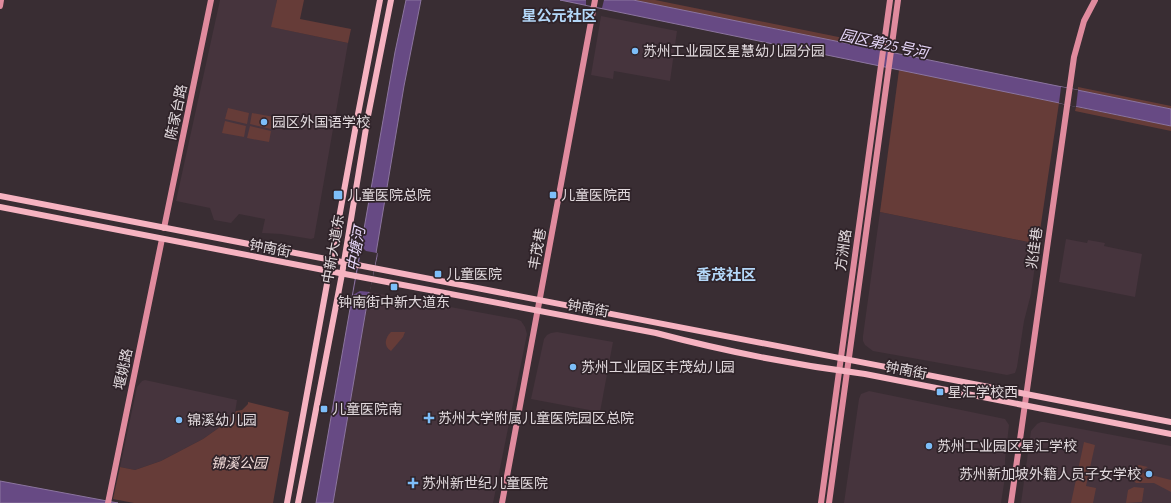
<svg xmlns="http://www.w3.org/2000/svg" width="1171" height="503" font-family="Spectral,'Noto Sans SC',serif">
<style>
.built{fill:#46343d}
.green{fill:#663c38}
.water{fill:#674a84;stroke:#8c759f}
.pier{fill:#392d33}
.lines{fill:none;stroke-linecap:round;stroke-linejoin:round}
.secondary{stroke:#e08b9e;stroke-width:6}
.primary{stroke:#f6b3c1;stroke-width:6}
.poi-dot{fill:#7dbef9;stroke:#2f2329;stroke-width:1.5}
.labels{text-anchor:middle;stroke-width:3.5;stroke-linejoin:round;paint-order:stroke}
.poi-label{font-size:14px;fill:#e1d9dd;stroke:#2f2329;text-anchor:start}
.street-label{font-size:14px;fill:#e1d9dd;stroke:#2f2329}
.park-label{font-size:14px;font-style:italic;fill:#f2dcd9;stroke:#2f2329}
.neighbourhood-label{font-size:15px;font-weight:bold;fill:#b4d8f9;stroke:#2f2329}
.water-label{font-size:15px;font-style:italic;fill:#e6d6f9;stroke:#2f2329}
</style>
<rect width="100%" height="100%" fill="#392d33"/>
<g class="built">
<path d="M220 0H277L272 27 348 43 314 238 311 239 281 234 262 233 265 219 239 214 231 223 214 220 210 208 176 201Z"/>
<path d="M601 16 677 31 670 81 614 71 613 79 591 75Z"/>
<path d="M880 212 1038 244 1031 294 1024 321 1017 367 1015 373 1007 375 873 351 865 345 863 341V336Z"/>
<path d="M1066 239 1087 243 1088 240 1105 243 1104 246 1142 254 1135 297 1059 282Z"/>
<path d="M369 292 516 319 521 321 525 327 527 334 493 503H333Z"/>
<path d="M557 332 613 342 600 412 531 399 544 339 547 335 551 333Z"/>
<path d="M145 380 237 400 235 413 220 427 203 439 161 461 135 470 120 467 137 387 142 381Z"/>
<path d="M869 391 1005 419 1009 425 1005 460V477L1001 503H844L859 399 861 394Z"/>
<path d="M1041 422H1044L1171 446V503H1021L1031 431 1037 424Z"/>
</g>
<g class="green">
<path d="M277 0H304L300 19 351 29 348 43 271 27Z"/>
<path d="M633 0H655L873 44V49Z"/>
<path d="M899 70 1059 103 1038 244 880 212Z"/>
<path d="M1078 87 1171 106V109L1078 90Z"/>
<path d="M1076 107 1171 126V131L1075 111Z"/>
<path d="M228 108 249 113 247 124 225 119Z"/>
<path d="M252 113 274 117 271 129 250 124Z"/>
<path d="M225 121 246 126 244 137 222 133Z"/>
<path d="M250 126 271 131 269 142 247 138Z"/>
<path d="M391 332H405L403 337 391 351C383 346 385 338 391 332Z"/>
<path d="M248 402 289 412 273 503H134L113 499 120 467 135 470 161 461 203 439 220 427 235 413 236 411 242 410 248 404Z"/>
<path d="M1084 442 1095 445 1086 486 1096 488 1093 503H1071Z"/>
<path d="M1139 465 1148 467 1139 472 1171 480V492L1154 483H1136L1132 479 1131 472 1133 467Z"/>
<path d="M1134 487 1144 488 1142 502 1126 503 1128 490Z"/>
</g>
<g class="water">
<path d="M406 0H421L404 86 376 253H377V256L369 292 333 503H316L395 52Z"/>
<path d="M560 0H633L1171 109V126Z"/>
<path d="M0 481 118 503H0Z"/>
</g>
<g class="pier">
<path d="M586 0H604L602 8 586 5Z"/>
<path d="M1061 87 1078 90 1076 107 1059 103Z"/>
<path d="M362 247 366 251 377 253 370 292 360 291 353 295Z"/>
</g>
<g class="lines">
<g class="secondary">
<path d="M0 6 1 0"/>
<path d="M164 228 211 0"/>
<path d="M108 503 162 239"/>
<path d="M502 503 595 0"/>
<path d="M821 503 890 0"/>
<path d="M829 503 898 0"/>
<path d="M1011 503 1074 57 1084 21 1095 0"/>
</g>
<g class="primary">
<path d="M0 196 1171 422"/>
<path d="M0 207 329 271 656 333C724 351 795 365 865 374L1171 434"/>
<path d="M287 503 358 114 380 0"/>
<path d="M298 503 342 274 368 116 391 0"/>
</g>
</g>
<g class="poi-dot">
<circle cx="635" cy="51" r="4"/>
<circle cx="264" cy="122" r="4"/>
<rect x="333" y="190" width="10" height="10" rx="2"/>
<rect x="549" y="191" width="8" height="8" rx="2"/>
<rect x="434" y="270" width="8" height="8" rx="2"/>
<rect x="390" y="283" width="8" height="8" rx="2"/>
<circle cx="573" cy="367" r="4"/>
<rect x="936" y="388" width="8" height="8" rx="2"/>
<rect x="320" y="405" width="8" height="8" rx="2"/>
<path d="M427 412h4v4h4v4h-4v4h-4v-4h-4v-4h4z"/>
<circle cx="179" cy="420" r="4"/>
<circle cx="929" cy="446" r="4"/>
<circle cx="1149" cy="474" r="4"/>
<path d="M411 477h4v4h4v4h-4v4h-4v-4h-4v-4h4z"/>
</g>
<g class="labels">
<g class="poi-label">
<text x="643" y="56">苏州工业园区星慧幼儿园分园</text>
<text x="272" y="127">园区外国语学校</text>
<text x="347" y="200">儿童医院总院</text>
<text x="561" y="200">儿童医院西</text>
<text x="446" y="279">儿童医院</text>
<text x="394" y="307" text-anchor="middle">钟南街中新大道东</text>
<text x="581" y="372">苏州工业园区丰茂幼儿园</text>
<text x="948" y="397">星汇学校西</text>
<text x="332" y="414">儿童医院南</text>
<text x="438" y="423">苏州大学附属儿童医院园区总院</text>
<text x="187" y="425">锦溪幼儿园</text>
<text x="937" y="451">苏州工业园区星汇学校</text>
<text x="1141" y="479" text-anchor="end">苏州新加坡外籍人员子女学校</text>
<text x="422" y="488">苏州新世纪儿童医院</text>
</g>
<g class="street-label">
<text transform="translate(176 112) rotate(-78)" y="5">陈家台路</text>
<text transform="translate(270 248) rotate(11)" y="5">钟南街</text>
<text transform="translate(1034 248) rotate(-82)" y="5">兆佳巷</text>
<text transform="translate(333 249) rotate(-80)" y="5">中新大道东</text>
<text transform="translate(537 249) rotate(-80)" y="5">丰茂巷</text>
<text transform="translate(843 250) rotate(-82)" y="5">方洲路</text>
<text transform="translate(588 308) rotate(10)" y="5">钟南街</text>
<text transform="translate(123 369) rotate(-78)" y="5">堰姚路</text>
<text transform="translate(906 370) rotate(11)" y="5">钟南街</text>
</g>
<g class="park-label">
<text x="239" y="468">锦溪公园</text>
</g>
<g class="neighbourhood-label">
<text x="559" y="21">星公元社区</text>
<text x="726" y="280">香茂社区</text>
</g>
<g class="water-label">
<text transform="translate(884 44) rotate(12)" y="5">园区第25号河</text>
<text transform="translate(356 249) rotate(-80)" y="5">中塘河</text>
</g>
</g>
</svg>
